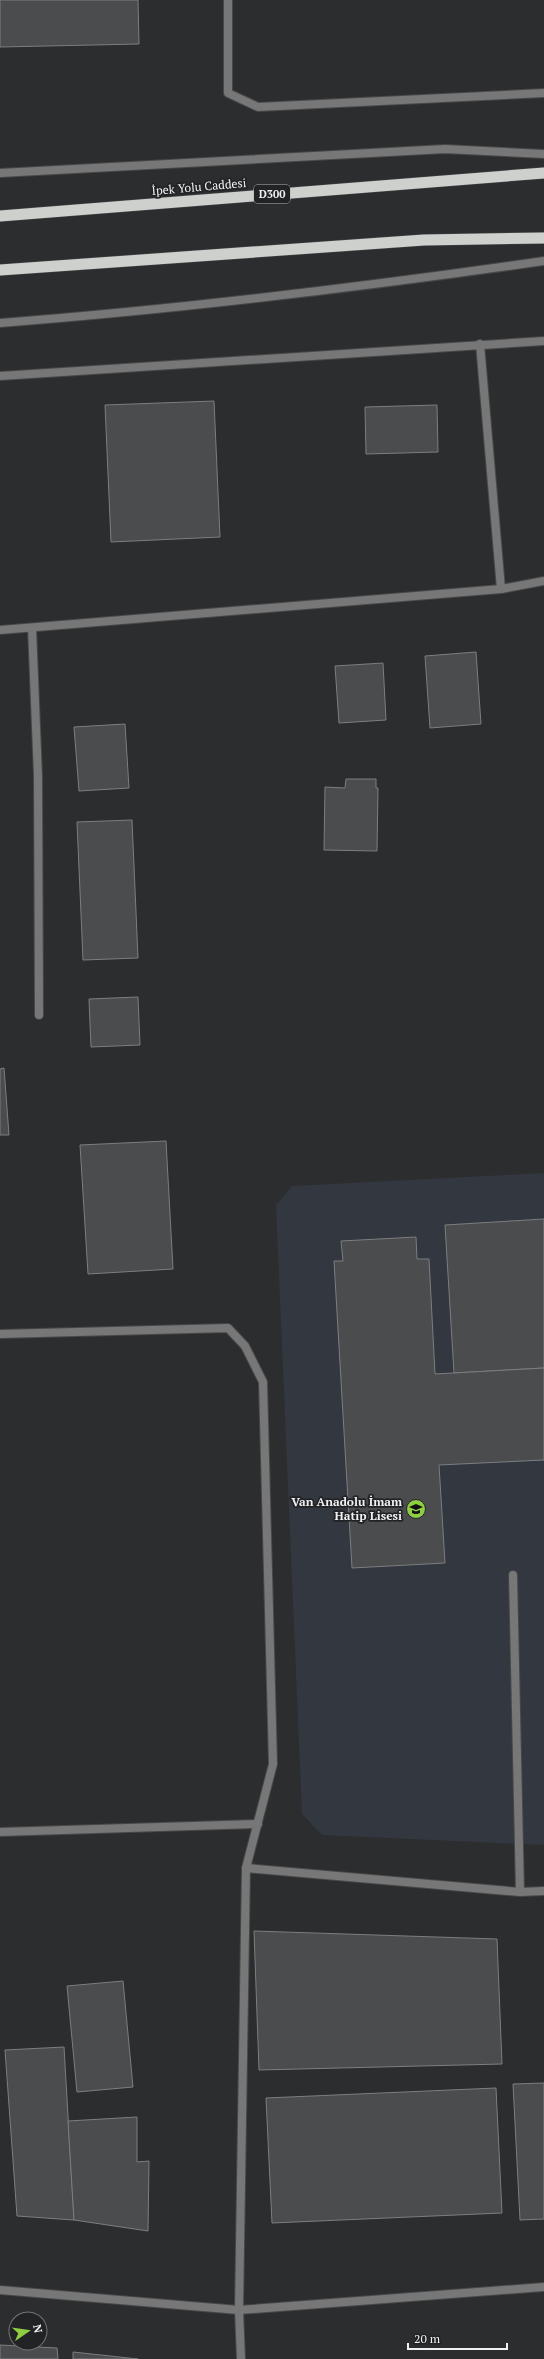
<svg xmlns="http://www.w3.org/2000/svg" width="544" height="2359" font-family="'PT Serif',serif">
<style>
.built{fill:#33373f}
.building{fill:#4b4c4e;stroke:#7c7e80}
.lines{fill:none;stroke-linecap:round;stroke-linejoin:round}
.service-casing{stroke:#47484a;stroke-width:10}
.minor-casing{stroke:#47484a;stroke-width:10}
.tertiary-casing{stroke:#47484a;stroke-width:10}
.trunk-casing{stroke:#47484a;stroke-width:12}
.service{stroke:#767776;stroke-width:8}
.minor{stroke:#767776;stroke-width:8}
.tertiary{stroke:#767776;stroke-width:8}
.trunk{stroke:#ced0ce;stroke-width:11}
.labels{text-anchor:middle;stroke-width:3.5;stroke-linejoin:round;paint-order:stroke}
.shield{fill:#222325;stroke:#b2b3b5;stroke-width:1}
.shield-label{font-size:11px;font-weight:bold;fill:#f0f1f3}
.street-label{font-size:12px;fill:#f0f1f3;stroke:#222325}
.poi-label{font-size:12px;font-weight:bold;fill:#f0f1f3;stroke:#222325;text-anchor:end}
</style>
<rect width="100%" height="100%" fill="#2c2d2f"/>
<path class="built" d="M544 1173V1845L322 1835 302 1814 276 1205 292 1186Z"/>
<g class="building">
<path d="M0 0H138L139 44 0 47Z"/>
<path d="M214 401 220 537 111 542 105 405Z"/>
<path d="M437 405 438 452 366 454 365 407Z"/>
<path d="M476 652 481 724 430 728 425 656Z"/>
<path d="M383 663 386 720 339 723 335 666Z"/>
<path d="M125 724 129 788 79 791 74 727Z"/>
<path d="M346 779H376V788H378L377 851 324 850 325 787 345 788Z"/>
<path d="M132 820 138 958 83 960 77 822Z"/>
<path d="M138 997 140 1045 91 1047 89 999Z"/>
<path d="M4 1068 9 1135H0V1069Z"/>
<path d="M166 1141 173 1269 88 1274 80 1145Z"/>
<path d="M544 1219V1368L454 1373 445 1225Z"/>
<path d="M416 1237 417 1259H429L435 1374 544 1368V1460L439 1465 445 1563 352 1568 334 1261H343L341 1241Z"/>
<path d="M254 1931 497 1939 502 2064 259 2070Z"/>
<path d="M123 1981 133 2087 77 2092 67 1986Z"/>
<path d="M64 2047 74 2220 17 2216 5 2050Z"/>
<path d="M544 2083V2219L520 2220 513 2084Z"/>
<path d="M496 2088 502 2213 272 2223 266 2098Z"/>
<path d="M137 2117V2162L149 2161 148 2231 74 2220 68 2121Z"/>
<path d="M0 2345 57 2348 58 2359H0Z"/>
<path d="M73 2352 138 2359H73Z"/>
</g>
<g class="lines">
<g class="service-casing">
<g id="service">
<path d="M0 376 544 341"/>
<path d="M513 1575 520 1892"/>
</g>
</g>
<g class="minor-casing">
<g id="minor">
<path d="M228 0V93L258 107 544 93"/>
<path d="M480 344 501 589"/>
<path d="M32 628 38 776 39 1015"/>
<path d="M0 630 501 589 544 581"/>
<path d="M0 1334 228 1328 245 1346 263 1382 273 1764 246 1868 239 2310 241 2359"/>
<path d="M0 1832 258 1824"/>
<path d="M246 1868 520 1892 544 1891"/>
<path d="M0 2290 239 2310 544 2287"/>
</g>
</g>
<g class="tertiary-casing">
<g id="tertiary">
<path d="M0 173 445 149 544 154"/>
<path d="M0 323C182 309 363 287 544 261"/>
</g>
</g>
<g class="trunk-casing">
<g id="trunk">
<path d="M0 216 544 173"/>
<path d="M0 270 424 240 544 238"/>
</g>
</g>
<use href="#service" class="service"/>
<use href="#minor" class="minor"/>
<use href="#tertiary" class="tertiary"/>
<use href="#trunk" class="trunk"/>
</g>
<defs>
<g id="school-disc" transform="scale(1)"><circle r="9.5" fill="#8fcd42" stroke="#222325"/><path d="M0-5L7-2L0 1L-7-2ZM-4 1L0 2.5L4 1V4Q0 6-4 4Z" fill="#111"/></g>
</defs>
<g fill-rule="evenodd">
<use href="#school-disc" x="416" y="1509"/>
</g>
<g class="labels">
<rect class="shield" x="254" y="185" width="36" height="18" rx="3"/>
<g class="shield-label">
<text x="272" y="198">D300</text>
</g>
<g class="street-label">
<text transform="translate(199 187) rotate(-5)" y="4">İpek Yolu Caddesi</text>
</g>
<g class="poi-label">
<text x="402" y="1506">Van Anadolu İmam<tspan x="402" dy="14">Hatip Lisesi</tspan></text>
</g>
</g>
<g transform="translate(28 2331) rotate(77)"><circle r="19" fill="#222325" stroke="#747577"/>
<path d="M0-3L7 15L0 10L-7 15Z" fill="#8fcd42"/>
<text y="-6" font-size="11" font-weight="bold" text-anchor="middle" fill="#f0f1f3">N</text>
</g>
<path d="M408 2343v6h99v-6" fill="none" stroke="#f0f1f3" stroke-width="2"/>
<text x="414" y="2343" font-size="12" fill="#f0f1f3" stroke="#222325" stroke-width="3" paint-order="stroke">20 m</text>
</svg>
